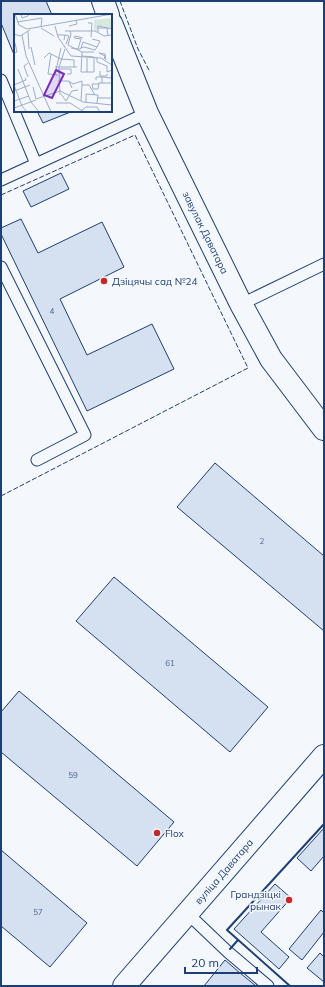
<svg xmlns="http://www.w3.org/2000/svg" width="325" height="987" font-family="Mulish,sans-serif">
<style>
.building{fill:#d5e0f0;stroke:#1d3f73}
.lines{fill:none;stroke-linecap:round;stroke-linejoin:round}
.lane-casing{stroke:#1d3f73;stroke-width:13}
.street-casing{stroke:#1d3f73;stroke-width:24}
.lane{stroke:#f4f7fb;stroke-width:11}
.street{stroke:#f4f7fb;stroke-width:22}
.fence{stroke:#1d3f73;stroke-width:1;stroke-dasharray:5 2;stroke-linecap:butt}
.wall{stroke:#1d3f73;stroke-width:2}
.poi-dot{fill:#c62828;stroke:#f4f7fb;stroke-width:1.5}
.labels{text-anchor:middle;stroke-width:3;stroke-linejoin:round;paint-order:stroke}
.number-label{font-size:8px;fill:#4b6792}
.street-label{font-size:10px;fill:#1d3f73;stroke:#f4f7fb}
.poi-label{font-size:10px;fill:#1d3f73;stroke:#f4f7fb;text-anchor:start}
.inset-road{fill:none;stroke:#9eadc5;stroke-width:1}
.view{fill:#7b2cbf;fill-opacity:0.15;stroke:#7b2cbf;stroke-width:2}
.inset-edge{fill:none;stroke:#1d3f73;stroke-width:2}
</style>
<rect width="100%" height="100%" fill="#f4f7fb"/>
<g class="building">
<path d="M1 1H46L52 15H15V57L1 23Z"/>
<path d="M37 111H73L43 123Z"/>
<path d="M61 173 69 189 31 207 23 191Z"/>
<path d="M21 219 38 253 102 222 124 267 60 299 87 355 152 324 174 369 87 411 1 234V228Z"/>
<path d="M215 463 324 556V631L177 507Z"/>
<path d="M114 577 268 707 230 752 76 621Z"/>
<path d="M19 691 174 822 137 866 1 752V712Z"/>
<path d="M324 828V856L311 871 297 858Z"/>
<path d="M1 850 87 923 50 967 1 926Z"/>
<path d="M275 884 291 898 261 932 289 957 279 969 234 929Z"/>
<path d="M321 910 324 913V932L302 960 289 949Z"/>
<path d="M320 953 324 957V982L307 968Z"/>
<path d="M225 960 240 973 256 986H204Z"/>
</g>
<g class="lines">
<g class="lane-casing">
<g id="lane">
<path d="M1 80 36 164"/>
<path d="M1 180 147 113"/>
<path d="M1 267 85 435 37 460"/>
<path d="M241 304 252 299 324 264"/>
<path d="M187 913 228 952 268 986"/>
</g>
</g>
<g class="street-casing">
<g id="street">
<path d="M103 1 108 15"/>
<path id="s1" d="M111 23 147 113 241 304 271 359 324 429"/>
<path id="s2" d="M124 986 324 756"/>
</g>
</g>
<use href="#lane" class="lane"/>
<use href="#street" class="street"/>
<g class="fence">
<path d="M120 1 138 49 150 72"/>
<path d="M1 195 135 135 248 368 1 496"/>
</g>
<g class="wall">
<path d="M230 949 238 940"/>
<path d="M290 986 227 930 324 824"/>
</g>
</g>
<g class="poi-dot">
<circle cx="104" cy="281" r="4"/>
<circle cx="157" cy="833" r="4"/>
<circle cx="289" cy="900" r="4"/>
</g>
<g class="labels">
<g class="number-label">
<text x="52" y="314">4</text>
<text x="262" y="544">2</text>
<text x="170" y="666">61</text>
<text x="73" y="778">59</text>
<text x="38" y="915">57</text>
</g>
<g class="street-label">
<text dy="4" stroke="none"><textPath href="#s1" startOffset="230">завулак Даватара</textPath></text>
<text dy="4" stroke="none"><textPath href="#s2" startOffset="152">вуліца Даватара</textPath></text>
</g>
<g class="poi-label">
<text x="112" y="285">Дзіцячы сад №24</text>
<text x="165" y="837">Flox</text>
<text x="281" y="898" text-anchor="end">Грандзіцкі<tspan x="281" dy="12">рынак</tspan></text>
</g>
</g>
<g transform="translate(14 14)">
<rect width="98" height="98" fill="#f4f7fb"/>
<path d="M98 4V15L84 12V17L80 16V6Z" fill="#d7e8df"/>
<path class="inset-road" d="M1 0 5 11 13 15 98 0M7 0 8 4 14 2V0M3 8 28 4 27 13M74 9H78L77 23M41 12 44 23 57 42 87 44 98 51M55 12 63 10 62 6M27 14 40 22M84 14H93L94 22M51 17H81L90 22 98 21M14 18 15 35M84 18V12L98 15M0 20 6 22 16 16M8 21 12 42 37 98M43 21H51L50 26M51 21 55 22 52 30M78 25 86 27 83 33M54 31 68 38H80M54 31 57 20 56 17M17 33 21 51M57 34 63 35H66L67 34 70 33 81 36 83 33 69 28 67 34M64 35 67 25 60 24 61 22 69 24M68 38 67 58H80V44M0 39 3 38 1 29M37 40 34 60 44 61M68 42 80 43M30 44 35 39 47 45 60 46V53M73 44V58M83 44V48L93 52V58L98 56M90 45 91 42 85 39 91 40 92 46M14 49 10 52 14 63M41 53H63M4 55 17 88 25 98M44 55H57V60H53M86 57V62H93V60M41 61 47 34M88 63 97 64 98 57M82 66V63H88V69H98M44 67H55L58 74M55 67 59 70 68 67V71M85 69 84 75H79L78 70H84L85 69H88M0 71 8 92 13 98M0 71 12 66 11 64M19 73 22 85 46 77 69 88 98 91M0 77 16 71M47 80 52 87 58 77 64 76M46 81 45 53 51 35M83 84H97M0 87 15 82M67 87 68 71H75L81 81M42 89H56L70 98M72 89V80L84 81 83 89M0 94 22 86M68 96 72 93H83L86 98"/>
<path class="view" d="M42 56 50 60 38 84 30 81Z"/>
<rect width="98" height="98" class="inset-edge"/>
</g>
<rect width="325" height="987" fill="none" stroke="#1d3f73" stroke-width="4"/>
<path d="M185 967v6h72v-6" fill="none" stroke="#1d3f73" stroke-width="2"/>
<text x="191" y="967" font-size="12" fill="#1d3f73" stroke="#f4f7fb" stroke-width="3" paint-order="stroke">20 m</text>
</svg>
